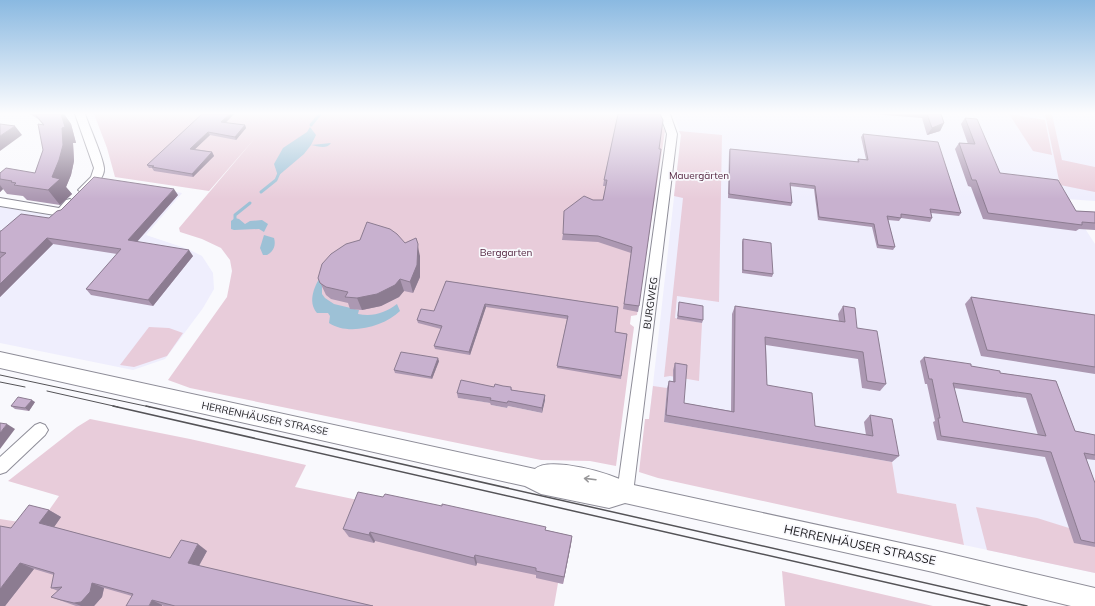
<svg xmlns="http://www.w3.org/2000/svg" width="1095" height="606" font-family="Mulish,sans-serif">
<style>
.built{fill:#efeefd}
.green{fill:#e8ccda;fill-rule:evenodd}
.water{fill:#9dc1d6}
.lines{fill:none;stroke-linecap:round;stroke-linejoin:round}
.stream{stroke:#9dc1d6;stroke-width:3}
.minor-casing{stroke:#8e8d98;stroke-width:2}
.tertiary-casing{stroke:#8e8d98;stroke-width:2}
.minor{fill:#fff;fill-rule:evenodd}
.tertiary{fill:#fff;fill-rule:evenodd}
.tram-far1{stroke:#545357;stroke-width:1}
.tram{stroke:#545357;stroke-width:1.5}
.wall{fill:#ac98b2;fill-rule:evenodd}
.shaded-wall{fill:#8c7c91}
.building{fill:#c8b1cf;stroke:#8c7c91;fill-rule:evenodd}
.oneway{stroke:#989799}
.labels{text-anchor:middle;stroke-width:3.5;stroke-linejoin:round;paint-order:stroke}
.park-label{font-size:10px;fill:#53243f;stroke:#f9f9fd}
.street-label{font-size:10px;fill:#19181c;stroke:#f9f9fd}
.near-street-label{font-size:12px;fill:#19181c;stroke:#f9f9fd}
</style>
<rect width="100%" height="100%" fill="#f9f9fd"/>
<g class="built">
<path d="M674 114H1095V201L1066 199 1095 244V573L964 545 956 504 897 493 649 420 681 135Z"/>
<path d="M98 180 182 193 146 235 188 249 202 256 213 273 214 289 203 308 165 359 133 370 0 343V207L61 217Z"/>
</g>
<g class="green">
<path d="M94 114H656L665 131 637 315 631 316 630 324 634 327 616 466 590 461 541 460 190 388 168 380 227 297 232 271 230 260 221 248 202 239 180 232 179 228 256 137 209 191 115 177 107 148ZM458 398 545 400 542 413 508 406 507 408 491 405V403Z"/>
<path d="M1009 114 1045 120 1052 155 1033 151Z"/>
<path d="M1045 114H1052L1062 160 1095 167V192L1060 185Z"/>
<path d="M679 131 722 135 719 302 677 296 675 318 702 323 699 381 670 376 664 377 683 198 674 196 681 135Z"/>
<path d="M149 327 169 328 183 333 167 356 134 367 120 365Z"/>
<path d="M653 386 667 388 664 422 892 462 897 493 956 504 964 545 658 478 639 472 645 419H649Z"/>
<path d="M90 419 190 439 306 465 295 487 571 544 563 584 558 583 554 606H0V519L32 524 47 513 59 496 8 481 77 427Z"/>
<path d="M976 507 1037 518 1069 528 1095 547V573L987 550Z"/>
<path d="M782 571 933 606H785Z"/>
</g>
<g class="water">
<path d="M310 127 316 135 311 145 331 143C326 150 318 146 311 145L304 154 278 176 274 164 283 148 307 132Z"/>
<path d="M235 218 239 219 245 224 250 221 262 220 268 224 264 232 259 229 234 230 231 229V221Z"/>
<path d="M264 235 274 238C276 245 274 251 267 255H263L260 248Z"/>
<path d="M322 274V294L325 298 334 304 359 310 358 314C373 317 385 313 397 304L400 311C384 327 348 336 329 323L330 316 328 313H317C307 301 315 285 322 274Z"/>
</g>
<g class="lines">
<g class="stream">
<path d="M311 125 320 114"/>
<path d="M261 192 276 180 279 173"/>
<path d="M235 222V215L250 203"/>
</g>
<g class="minor-casing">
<g id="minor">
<path d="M75 114H85C89 126 103 157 104 168 105 177 93 191 84 194L78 190 91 177 94 168Z"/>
<path d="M660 114H670L677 134 633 493 631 499 625 501 619 499 617 493 667 134Z"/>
<path d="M0 198 59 208 66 200 70 199 76 203 65 215 61 216 0 206Z"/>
<path d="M40 423 45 425 48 430 45 435 6 472 0 474V457L35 425Z"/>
</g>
</g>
<g class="tertiary-casing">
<path id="tertiary" d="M0 352 535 469C549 456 613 473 629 484L933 550 1095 588V606H1071L933 572 625 503 609 508 541 494 525 486 0 368Z"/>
</g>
<use href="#minor" class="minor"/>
<use href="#tertiary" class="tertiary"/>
<g class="tram-far1">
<path d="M0 375 150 407"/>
<path d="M0 382 25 387"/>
<path d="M47 391 118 407"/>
</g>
<g class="tram">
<path d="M113 406 990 606"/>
<path d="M146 406 1027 606"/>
</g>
</g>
<g class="wall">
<path d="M30 114H64L71 124 76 143H73L74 161 71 175 66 187 72 194 60 205 27 200 23 196 7 194 3 189 0 192V173H35L43 150V125L38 119Z"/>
<path d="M202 114H234L226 123 245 125 246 128 236 140 210 135 195 149 212 152 214 156 193 177 154 171 152 168H149L147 165Z"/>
<path d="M618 114 639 306 638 312 623 309 631 253 598 242 562 240 563 234 593 200H603L606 186H603L604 180Z"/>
<path d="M873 114H941L944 123 940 131 927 135 922 118Z"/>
<path d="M965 118 1000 173 1076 211 1095 212V230L1079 229 1076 231 983 219 971 187 968 186 955 149 959 143 968 144 961 124Z"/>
<path d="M863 134 961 213 959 216 931 213 932 218 930 222 901 218 899 221 888 220 895 247 893 250 877 248 872 227 818 220 814 189 790 186 792 203 791 206 728 198 729 152 730 149 857 162 858 159H866L861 137Z"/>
<path d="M178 195 137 242 193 256 153 306 91 295 86 289 117 254 53 244 0 297V258L1 257H0V231H1L49 218Z"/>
<path d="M743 239 773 274 772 277 742 273V242Z"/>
<path d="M360 240 405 243 420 256V277L413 293 404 291 399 297 381 306 362 310 350 309 348 303 331 299 326 295 318 278Z"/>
<path d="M446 281 618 307 615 332 627 334 621 379 557 368 567 319 486 307 470 355 435 349 434 346 441 329 418 323 417 320 434 311Z"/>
<path d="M971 297 1095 315V374L981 356 965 304Z"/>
<path d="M679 302 703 320 702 323 677 319Z"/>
<path d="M735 306 839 321 838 314 843 306 857 328 886 384 880 391 862 388 858 359 766 345 767 385 815 426 866 435 864 422 870 415 899 456 892 462 664 422 667 388 669 381 673 382V370L675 363 684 403 731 411 732 314Z"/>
<path d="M924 357 971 366 1000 373 1056 381 1075 431 1095 435V460L1086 459 1095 483V547L1074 543 1045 457 937 440 933 422 935 421 927 384H925L920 361ZM954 388 1026 398 1038 435 963 422Z"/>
<path d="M439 361 432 379 395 373 394 370Z"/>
<path d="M494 387H511L512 390 545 395V400L542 413 508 406 507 408 491 405 490 403 458 398 457 393Z"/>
<path d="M35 402 29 411 15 409 11 406Z"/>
<path d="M49 510 61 517 54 527 170 558 207 551 199 566 373 606H164L132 596 104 588 102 597 94 606H76L51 597 58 591 51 588 54 575 34 569 5 606H0L11 528Z"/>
<path d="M343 529 546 530 572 536 571 544 563 584 536 578V575L477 563 476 566 375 541 374 543 349 537Z"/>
</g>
<g class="shaded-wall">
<path d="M61 114H64L71 124 76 143H73L74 161 71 175 66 187 72 194 60 205 48 190 52 177Z"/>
<path d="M230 114H234L223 125 221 122Z"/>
<path d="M944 123 940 131 927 135 932 128Z"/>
<path d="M245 125 246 128 236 140 235 137Z"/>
<path d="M15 126 22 135 0 151V136Z"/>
<path d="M208 132 210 135 192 152 190 149Z"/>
<path d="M212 152 214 156 193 177 192 174Z"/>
<path d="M0 185 3 189 0 192Z"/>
<path d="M174 189 178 195 133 246 128 240Z"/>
<path d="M47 238 53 244 0 297V284Z"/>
<path d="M416 238 420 256V277L413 293 410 282Z"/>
<path d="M189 250 193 256 153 306 148 300Z"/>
<path d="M400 279 404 291 399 297 381 306 362 310 357 298Z"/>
<path d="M485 304 486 307 470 355 469 352Z"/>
<path d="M438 358 439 361 432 379 431 377Z"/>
<path d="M545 395V400L542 413V408Z"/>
<path d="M32 400 35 402 29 411 25 408Z"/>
<path d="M7 424 15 429 0 449V433Z"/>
<path d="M49 510 61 517 52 530 39 523Z"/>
<path d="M370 532 375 541 374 543 369 535Z"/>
<path d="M572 536 571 544 563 584 564 577Z"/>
<path d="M198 544 207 551 197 569 188 563Z"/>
<path d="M475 555 477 563 476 566 474 558Z"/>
<path d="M20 563 34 569 5 606H0V589Z"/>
<path d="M92 583 104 588 102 597 94 606H81L74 603Z"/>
<path d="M152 600 162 605V606H149Z"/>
</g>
<g class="building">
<path d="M35 114H61L65 127 62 128 63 145 59 160 52 177 60 179 48 190 14 185 16 183 11 182 12 181 0 179V173L6 168 35 173 43 150 38 124 44 125Z"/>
<path d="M202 114H230L221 122 245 125 235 137 208 132 190 149 212 152 192 174 152 167 154 166 147 165Z"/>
<path d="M618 114H660L663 120 659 149H661L639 306 624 304 632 247 598 236 563 234 564 211 584 196 593 200H603L607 180H604Z"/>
<path d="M927 114H941L944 123 932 128Z"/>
<path d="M965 118 977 119 1000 173 1058 180 1076 211 1095 212V223L1082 222V225L988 213 976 180H972L959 143 975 144Z"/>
<path d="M0 124 15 126 0 136Z"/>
<path d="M863 134 938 142 961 213 930 209 932 218 901 214V218L887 216 895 247 878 245 874 224 819 217 815 186 790 183 792 203 729 194 730 149 859 162 858 159 868 160Z"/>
<path d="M94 177 174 189 128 240 189 250 148 300 86 289 121 249 47 238 0 284V258L6 253 0 252V231H1L21 214 49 218 57 211 61 210Z"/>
<path d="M367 222 390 229 397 234 405 243 416 238 418 244 417 265 410 282 400 279 395 285 377 294 357 298 345 297 348 292 326 287 320 283 318 278 322 264 331 254 346 244 360 240Z"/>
<path d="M743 239 771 243 773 274 743 270Z"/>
<path d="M446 281 618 307 615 332 627 334 621 376 557 366 568 316 485 304 469 352 434 346 442 326 417 320 421 309 434 311Z"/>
<path d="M971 297 1095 315V367L987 350Z"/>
<path d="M679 302 703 306V320L678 316Z"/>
<path d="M735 306 845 322 843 306 855 308 857 328 877 331 886 384 867 381 863 352 765 337 767 385 812 393 815 426 873 436 870 415 892 419 899 456 666 415 669 381 675 382V363L687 365 684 403 734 412Z"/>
<path d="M401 352 438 358 431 377 394 370Z"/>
<path d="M924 357 971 364V366L1000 371V373L1056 381 1075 431 1095 435V455L1084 453 1095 483V543L1081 540 1051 452 941 436 938 418H940L932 379H929ZM953 383 1031 394 1046 436 963 422Z"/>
<path d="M461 380 494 387 495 384 503 386 511 387V390L545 395 542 408 508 401 507 403 490 400 491 398 457 393Z"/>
<path d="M18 397 32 400 25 408 11 406Z"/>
<path d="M0 423 7 424 0 433Z"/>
<path d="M358 492 383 497 385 494 442 506V504L546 527 545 530 572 536 564 577 536 571V568L475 555 474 558 370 532 369 535 343 529Z"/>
<path d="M29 505 49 510 39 523 170 558 181 540 198 544 188 563 373 606H175L152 600 149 606H126L133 594 92 583 90 592 81 602 74 603 61 600 51 597 62 587 51 588 54 573 20 563 0 589V526L11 528Z"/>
</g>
<defs><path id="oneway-shaft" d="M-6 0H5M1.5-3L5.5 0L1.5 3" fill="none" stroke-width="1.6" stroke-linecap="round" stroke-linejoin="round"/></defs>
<use class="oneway" href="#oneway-shaft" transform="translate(590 479) rotate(-173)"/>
<linearGradient id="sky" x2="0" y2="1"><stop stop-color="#8ab9e1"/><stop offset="0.57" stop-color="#fcfcfe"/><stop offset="1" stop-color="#fcfcfe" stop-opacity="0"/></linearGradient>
<rect width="1095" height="199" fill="url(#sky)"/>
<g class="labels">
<g class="park-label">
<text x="699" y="179">Mauergärten</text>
<text x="506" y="256">Berggarten</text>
</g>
<g class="street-label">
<text transform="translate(650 303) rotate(-82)" y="4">BURGWEG</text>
<text transform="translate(265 418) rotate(12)" y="4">HERRENHÄUSER STRASSE</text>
</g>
<g class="near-street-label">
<text transform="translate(860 545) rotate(12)" y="4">HERRENHÄUSER STRASSE</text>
</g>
</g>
</svg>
